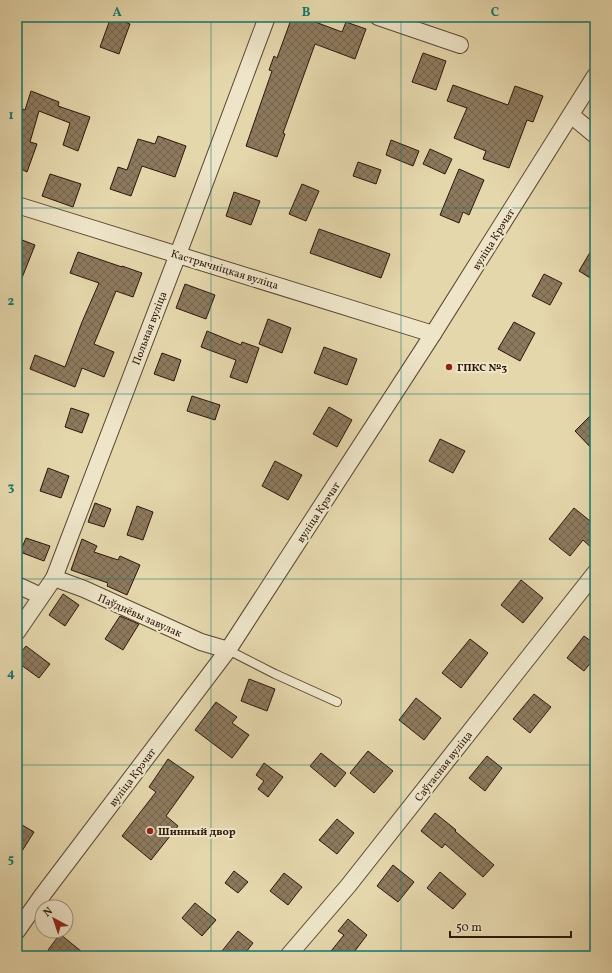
<svg xmlns="http://www.w3.org/2000/svg" width="612" height="973" font-family="Vollkorn,serif">
<style>
.building{fill:url(#building-cross-hatch);stroke:#2d160a}
.lines{fill:none;stroke-linecap:round;stroke-linejoin:round}
.service-casing{stroke:#5b4632;stroke-width:10}
.minor-casing{stroke:#5b4632;stroke-width:18}
.service{stroke:#eee5c9;stroke-width:8}
.minor{stroke:#eee5c9;stroke-width:16}
.grid{fill:none;stroke:#0f766e;stroke-width:1;stroke-opacity:0.55}
.poi-dot{fill:#8f2418;stroke:#eee5c9;stroke-width:1.5}
.labels{text-anchor:middle;stroke-width:4;stroke-linejoin:round;paint-order:stroke}
.street-label{font-size:11px;fill:#2d160a;stroke:#eee5c9}
.poi-label{font-size:11px;font-weight:bold;fill:#2d160a;stroke:#eee5c9;text-anchor:start}
.neatline{fill:none;stroke:#0f766e;stroke-width:1.5}
.grid-label{font-size:13px;text-anchor:middle;font-weight:bold;fill:#0f766e}
</style>
<defs>
<pattern id="building-cross-hatch" width="8" height="8" patternUnits="userSpaceOnUse"><rect width="8" height="8" fill="#8d7a5e"/><path d="M0 0l8 8M0 8l8-8" fill="none" stroke="#74634c"/></pattern>
</defs>
<rect width="100%" height="100%" fill="#e5d7ac"/>
<filter id="stains"><feTurbulence type="fractalNoise" baseFrequency=".005" numOctaves="4"/><feColorMatrix values="0 0 0 0 .2 0 0 0 0 .09 0 0 0 0 .02 0 0 0 .5 -.17"/></filter>
<radialGradient id="worn" r=".72"><stop offset=".6" stop-color="#630" stop-opacity="0"/><stop offset="1" stop-color="#630" stop-opacity=".3"/></radialGradient>
<g class="building">
<path d="M111 17 130 24 119 54 100 47Z"/>
<path d="M292 17H302L342 32 346 22 366 29 355 59 315 44 283 133 285 134 277 157 246 146 272 71 269 70 274 56 277 58Z"/>
<path d="M423 53 446 61 436 90 412 82Z"/>
<path d="M453 85 508 105 515 86 543 96 533 122 527 120 509 168 483 159 486 151 454 138 467 108 447 101Z"/>
<path d="M31 91 59 102 58 106 90 117 78 151 63 145 70 123 39 111 30 142 37 144 27 172 21 169 20 172H17V128L23 109 25 110Z"/>
<path d="M158 136 186 146 175 177 142 166 131 196 110 189 118 167 127 170 138 139 155 144Z"/>
<path d="M391 140 419 151 413 166 386 155Z"/>
<path d="M430 149 452 159 445 174 423 164Z"/>
<path d="M358 162 381 170 376 184 353 176Z"/>
<path d="M459 169 484 180 469 215 463 212 459 223 440 215Z"/>
<path d="M50 174 81 184 73 207 42 196Z"/>
<path d="M302 184 319 191 306 221 289 214Z"/>
<path d="M234 192 260 201 251 225 226 216Z"/>
<path d="M319 229 390 254 381 278 310 253Z"/>
<path d="M17 238 35 245 18 288H17Z"/>
<path d="M595 244V281L579 271Z"/>
<path d="M78 252 122 267V266L142 273 133 297 116 291 94 344 114 352 104 377 82 368 75 387 30 369 35 355 65 367 82 322 99 283 70 273Z"/>
<path d="M544 274 562 283 550 305 532 296Z"/>
<path d="M185 284 215 295 206 319 176 308Z"/>
<path d="M268 319 291 328 282 353 259 344Z"/>
<path d="M514 322 535 333 520 361 498 349Z"/>
<path d="M207 331 241 345 242 342 259 348 247 383 230 377 236 360 201 347Z"/>
<path d="M324 347 357 359 347 385 314 373Z"/>
<path d="M162 353 181 360 174 381 154 374Z"/>
<path d="M192 396 220 405 215 420 187 411Z"/>
<path d="M329 407 352 420 337 447 313 434Z"/>
<path d="M71 408 89 414 82 433 65 427Z"/>
<path d="M595 411V452L575 431Z"/>
<path d="M440 439 465 451 453 473 429 461Z"/>
<path d="M275 461 302 475 288 500 262 486Z"/>
<path d="M48 468 69 476 61 498 40 491Z"/>
<path d="M95 503 111 509 104 527 88 522Z"/>
<path d="M137 506 153 512 143 540 127 535Z"/>
<path d="M574 508 595 525V551L583 540 570 556 549 539Z"/>
<path d="M26 538 50 546 44 561 20 552Z"/>
<path d="M82 539 97 546 94 552 118 560 120 556 140 565 127 595 107 586 108 583 71 570Z"/>
<path d="M521 580 543 598 523 623 501 605Z"/>
<path d="M63 594 79 605 65 626 49 615Z"/>
<path d="M120 616 139 624 123 650 105 639Z"/>
<path d="M584 636 595 644V657L584 671 567 658Z"/>
<path d="M470 639 488 653 461 688 442 673Z"/>
<path d="M26 646 50 664 39 678 17 662V657Z"/>
<path d="M249 679 275 689 267 711 241 701Z"/>
<path d="M534 694 551 707 530 733 513 719Z"/>
<path d="M416 698 441 718 424 740 399 720Z"/>
<path d="M216 702 237 717 232 723 249 735 232 758 195 730Z"/>
<path d="M368 751 393 771 374 793 350 773Z"/>
<path d="M321 753 346 773 335 787 310 766Z"/>
<path d="M487 756 502 768 485 791 469 778Z"/>
<path d="M168 759 194 777 166 816 178 826 151 860 122 836 156 792 149 787Z"/>
<path d="M264 763 283 777 268 797 258 789 264 781 256 775Z"/>
<path d="M435 813 456 830 455 831 494 865 483 877 445 844 442 848 421 831Z"/>
<path d="M337 819 354 833 337 854 319 840Z"/>
<path d="M17 822 34 832 17 859Z"/>
<path d="M393 865 414 882 398 902 377 886Z"/>
<path d="M234 871 248 882 238 893 225 883Z"/>
<path d="M440 872 466 894 453 909 427 888Z"/>
<path d="M284 873 302 887 288 905 270 891Z"/>
<path d="M195 903 216 920 202 936 182 918Z"/>
<path d="M348 919 367 935 351 956H327L344 935 338 931Z"/>
<path d="M238 931 253 943 243 956H218Z"/>
<path d="M60 934 87 956H55L48 950Z"/>
</g>
<g class="lines">
<g class="service-casing">
<path id="service" d="M228 650 275 674 337 702"/>
</g>
<g class="minor-casing">
<g id="minor">
<path d="M378 17 460 45"/>
<path d="M571 115 595 135"/>
<path d="M17 205 433 334"/>
<path d="M54 578 84 589 201 642 228 650"/>
<path d="M17 585 41 596"/>
<path d="M17 632 54 578 188 228 267 17"/>
<path d="M17 931 41 897 228 650 433 334 595 76"/>
<path d="M288 956 348 886 595 573"/>
</g>
</g>
<use href="#service" class="service"/>
<use href="#minor" class="minor"/>
</g>
<path class="grid" d="M211 17V956M401 17V956M17 208H595M17 394H595M17 579H595M17 765H595"/>
<g class="poi-dot">
<circle cx="449" cy="367" r="4"/>
<circle cx="150" cy="831" r="4"/>
</g>
<g class="labels">
<g class="street-label">
<text transform="translate(493 239) rotate(-58)" y="4">вуліца Крэчат</text>
<text transform="translate(225 269) rotate(17)" y="4">Кастрычніцкая вуліца</text>
<text transform="translate(149 328) rotate(-69)" y="4">Польная вуліца</text>
<text transform="translate(318 512) rotate(-57)" y="4">вуліца Крэчат</text>
<text transform="translate(140 615) rotate(24)" y="4">Паўднёвы завулак</text>
<text transform="translate(443 766) rotate(-52)" y="4">Саўгасная вуліца</text>
<text transform="translate(132 777) rotate(-53)" y="4">вуліца Крэчат</text>
</g>
<g class="poi-label">
<text x="457" y="371">ГПКС №3</text>
<text x="158" y="835">Шинный двор</text>
</g>
</g>
<rect width="612" height="973" fill="none" stroke="#e5d7ac" stroke-width="44"/>
<g transform="translate(54 919) rotate(320)"><circle r="19" fill="#eee5c9" stroke="#a1927d"/>
<path d="M0-3L7 15L0 10L-7 15Z" fill="#8f2418"/>
<text y="-6" font-size="11" font-weight="bold" text-anchor="middle" fill="#2d160a">N</text>
</g>
<path d="M450 931v6h121v-6" fill="none" stroke="#2d160a" stroke-width="2"/>
<text x="456" y="931" font-size="12" fill="#2d160a" stroke="#eee5c9" stroke-width="3" paint-order="stroke">50 m</text>
<rect x="22" y="22" width="568" height="929" class="neatline"/>
<g class="grid-label">
<text x="117" y="16">A</text>
<text x="306" y="16">B</text>
<text x="495" y="16">C</text>
<text x="11" y="119">1</text>
<text x="11" y="305">2</text>
<text x="11" y="491">3</text>
<text x="11" y="677">4</text>
<text x="11" y="863">5</text>
</g>
<rect width="100%" height="100%" filter="url(#stains)"/>
<rect width="100%" height="100%" fill="url(#worn)"/>
</svg>
